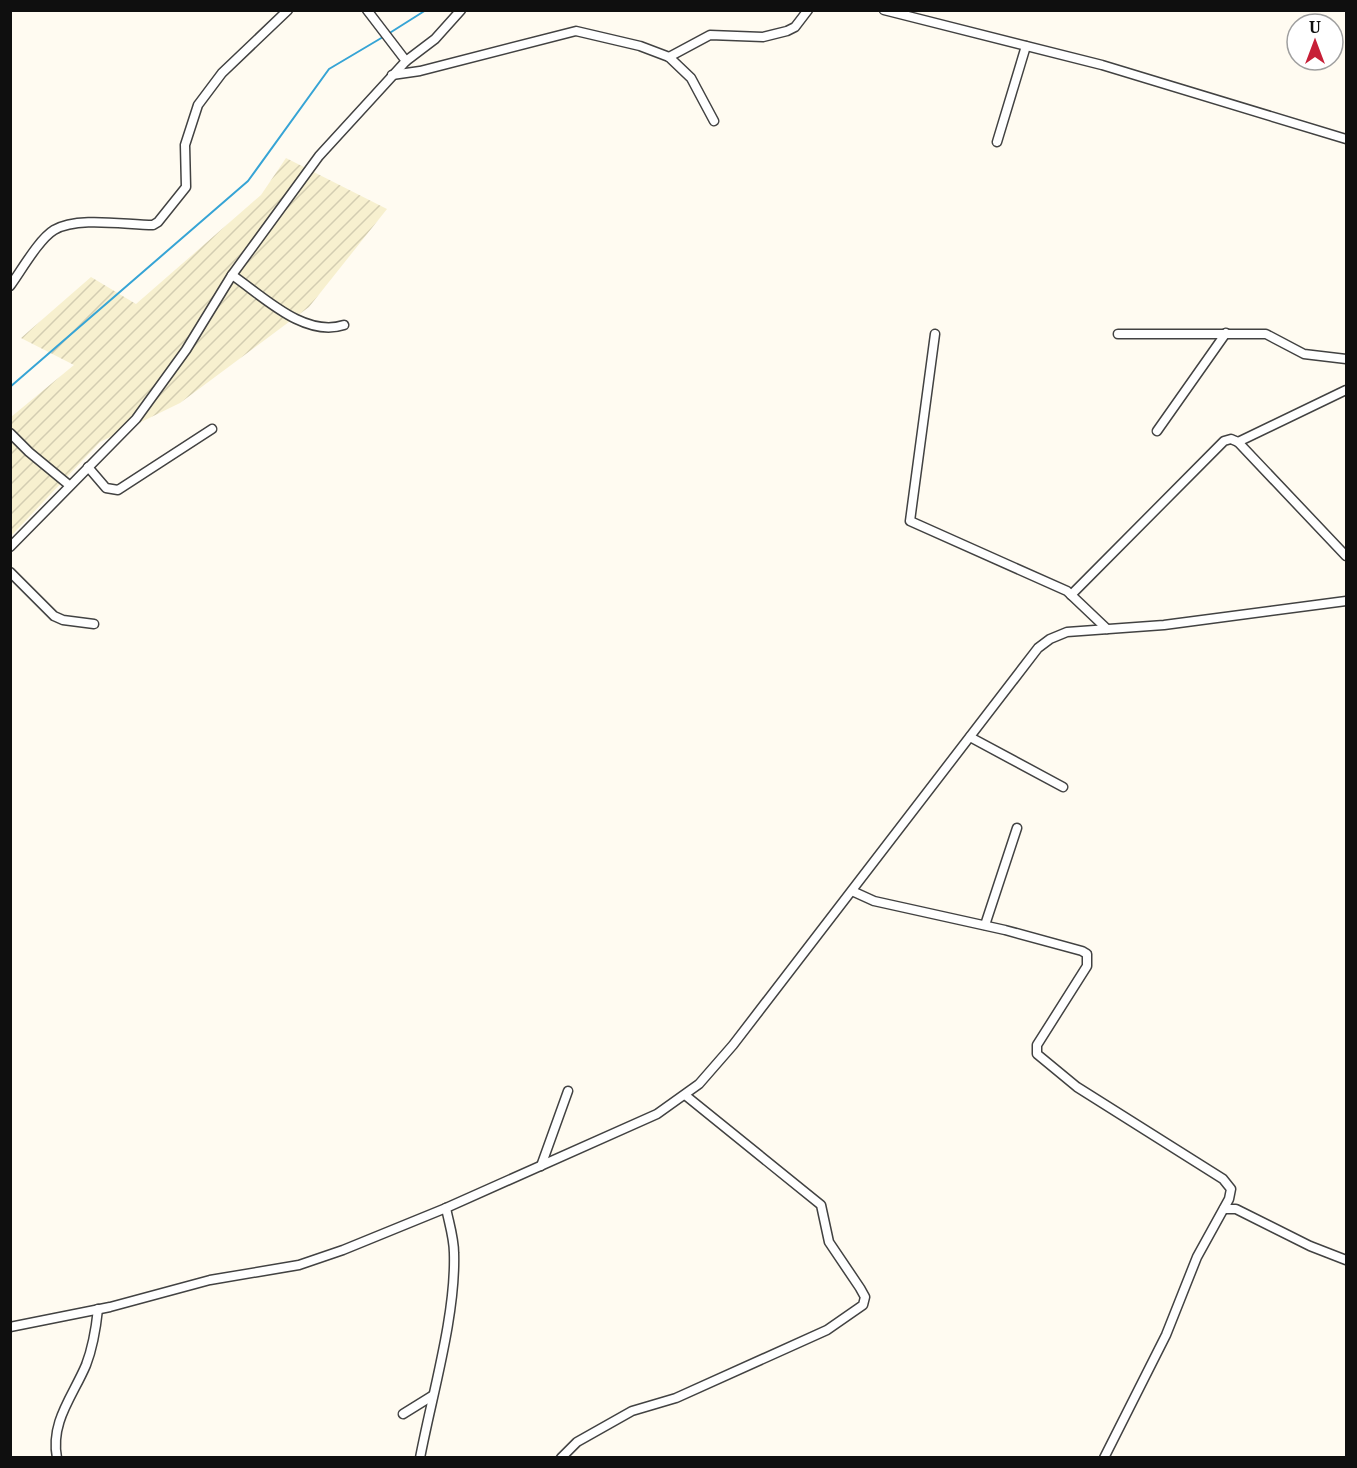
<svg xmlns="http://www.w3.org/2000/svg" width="1357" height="1468" font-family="'Noto Serif',serif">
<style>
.farmland{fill:url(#farmland-furrows)}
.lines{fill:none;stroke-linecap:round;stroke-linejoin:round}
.stream{stroke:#36a4d5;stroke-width:2}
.minor-casing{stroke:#424242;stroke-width:11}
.minor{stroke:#fff;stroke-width:8}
</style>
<defs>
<pattern id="farmland-furrows" width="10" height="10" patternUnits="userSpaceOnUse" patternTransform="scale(1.5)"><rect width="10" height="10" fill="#f7f0cf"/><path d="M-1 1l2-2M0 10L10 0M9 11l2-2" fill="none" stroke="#d3cdb1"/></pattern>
</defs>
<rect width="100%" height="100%" fill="#fffbf1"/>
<path class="farmland" d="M286 158 387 209 309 307 180 403 100 442 11 536V417L74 365 21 338 91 277 136 304 261 195Z"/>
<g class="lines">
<g class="stream">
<path d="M388 34 426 10"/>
<path d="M10 387 248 181 329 69 383 37"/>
</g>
<g class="minor-casing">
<g id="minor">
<path d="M884 10 1102 65 1346 139"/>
<path d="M669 57 710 35 763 37 787 31 795 27 808 10"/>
<path d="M406 61 435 39 461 10"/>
<path d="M392 75 420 71 576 31 640 46 669 57 691 78 714 121"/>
<path d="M997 142 1026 46"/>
<path d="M232 275C263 296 304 338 344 325"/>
<path d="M10 286C21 271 39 239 54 230 78 216 126 225 153 225L158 222 186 187 185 145 198 105 222 73 288 10"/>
<path d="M935 334 910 521 1067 591 1107 629"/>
<path d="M1118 334H1266L1304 354 1346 359"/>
<path d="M1157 431 1226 333"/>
<path d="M10 433 29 452 69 485"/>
<path d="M1238 442 1346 390"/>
<path d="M88 467 106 488 118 490 212 429"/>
<path d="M10 547 136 419 186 350 232 275 319 156 406 61 367 10"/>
<path d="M10 572 54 616 63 620 94 624"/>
<path d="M1071 595 1224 441 1231 439 1238 442 1346 556"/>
<path d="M970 737 1063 787"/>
<path d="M852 891 874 901 1005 930 1082 951 1087 954V966L1037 1045V1054L1077 1087 1223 1179 1231 1189 1229 1199 1197 1257 1166 1335 1104 1458"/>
<path d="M985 925 1017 828"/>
<path d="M541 1166 568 1091"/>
<path d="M1224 1209H1236L1310 1246 1346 1260"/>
<path d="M10 1327 110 1307 210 1280 299 1265 343 1250 446 1208 657 1114 699 1084 733 1045 1038 648 1050 639 1067 632 1164 625 1346 601"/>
<path d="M403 1414 432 1396"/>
<path d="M57 1458C50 1422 73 1396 86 1365 93 1347 96 1328 98 1309"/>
<path d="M420 1458C432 1395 456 1315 454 1253 454 1238 449 1223 446 1208"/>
<path d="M561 1458 577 1442 632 1411 676 1398 827 1330 863 1305 865 1297 860 1288 829 1242 821 1205 685 1095"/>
</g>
</g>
<use href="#minor" class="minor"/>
</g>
<rect width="1357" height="1468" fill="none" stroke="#0f0f0f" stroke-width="24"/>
<g transform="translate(1315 42)"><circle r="28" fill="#ffffff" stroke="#9f9f9f" stroke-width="1.5"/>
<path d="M0-4.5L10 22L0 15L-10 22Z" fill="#c71f37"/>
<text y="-9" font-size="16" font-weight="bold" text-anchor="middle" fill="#0f0f0f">U</text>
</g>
</svg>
